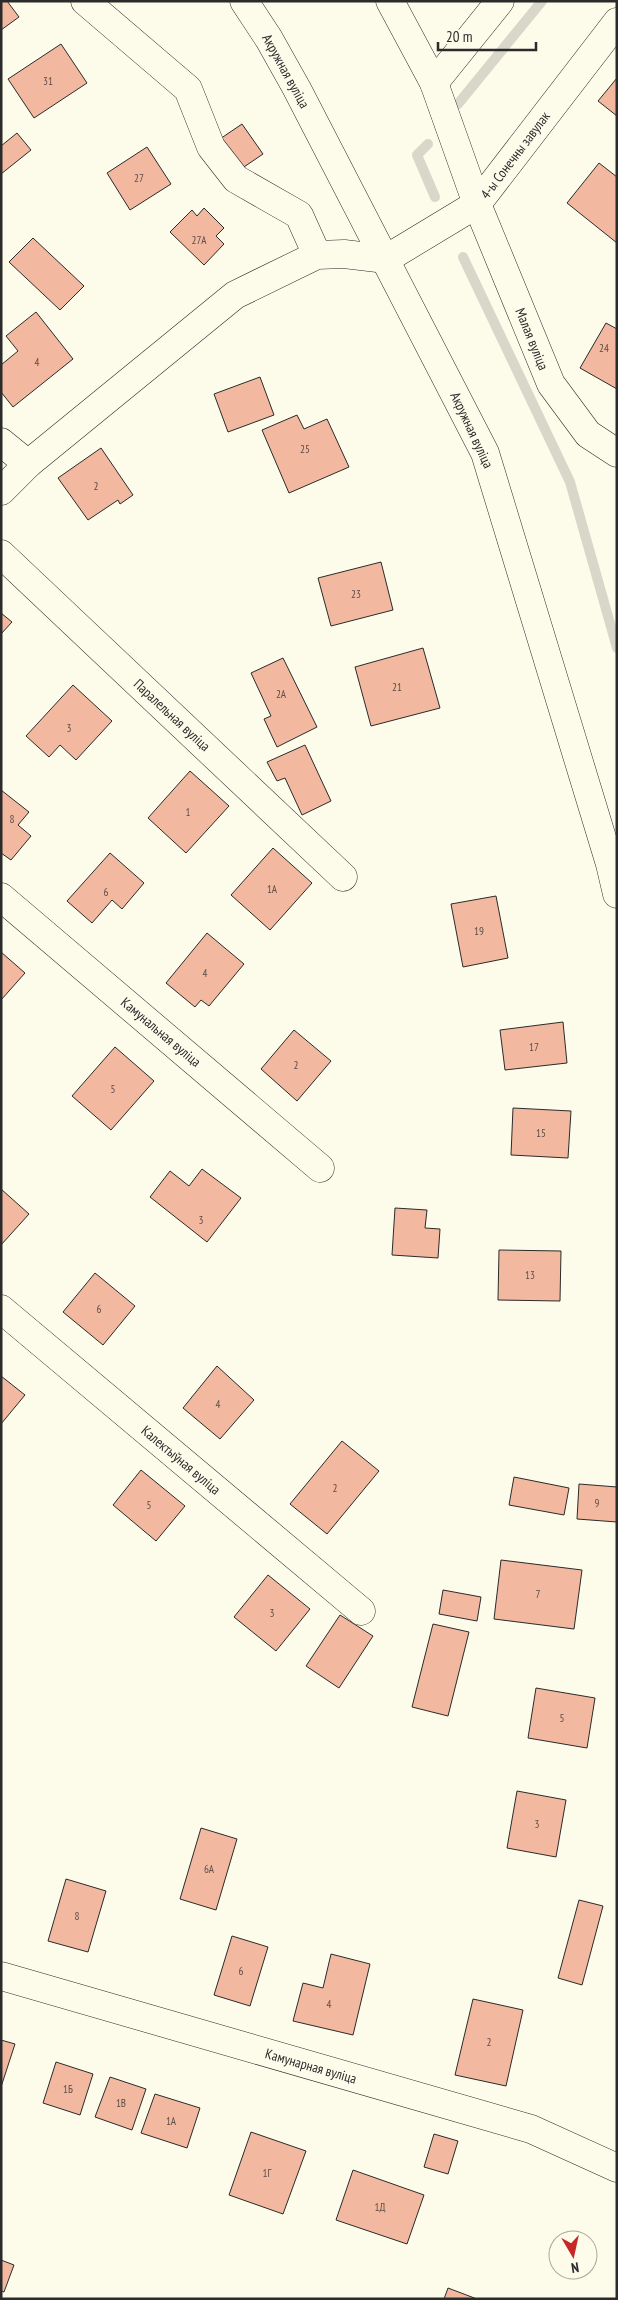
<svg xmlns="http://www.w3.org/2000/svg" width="618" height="2300" font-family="'PT Sans Narrow',sans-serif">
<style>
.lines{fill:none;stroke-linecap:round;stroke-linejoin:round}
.stream{stroke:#d8d7c9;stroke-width:10}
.building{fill:#f2b8a0;stroke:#2b2b2b}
.minor-casing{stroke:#2b2b2b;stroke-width:29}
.minor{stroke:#fdfbea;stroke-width:28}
.labels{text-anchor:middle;stroke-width:4;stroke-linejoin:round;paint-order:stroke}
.number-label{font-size:11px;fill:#5d4e48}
.street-label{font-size:14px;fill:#2b2b2b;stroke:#fdfbea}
</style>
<rect width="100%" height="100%" fill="#fdfbea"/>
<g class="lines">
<g class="stream">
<path d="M458 104 542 1"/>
<path d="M428 144 417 155 435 197"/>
<path d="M463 257 570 482 617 648"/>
</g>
</g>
<g class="building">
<path d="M1 1H7L19 17 1 30Z"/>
<path d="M61 44 87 83 34 118 8 79Z"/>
<path d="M617 78V116L598 101Z"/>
<path d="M242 124 263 154 238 171 217 141Z"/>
<path d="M17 133 31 150 1 174V146Z"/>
<path d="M147 147 171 184 130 210 107 173Z"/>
<path d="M599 163 617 177V243L567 203Z"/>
<path d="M204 208 224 228 216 236 224 244 204 265 170 232 192 210 197 216Z"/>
<path d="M33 238 84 286 60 310 9 262Z"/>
<path d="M36 312 73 359 13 407 1 392V365L18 351 6 336Z"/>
<path d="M606 323 617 329V389L580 368Z"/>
<path d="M260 377 274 415 228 432 214 394Z"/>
<path d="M297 415 304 429 327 419 349 467 289 493 262 430Z"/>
<path d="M101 448 133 495 120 504 118 500 88 520 58 478Z"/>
<path d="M381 562 393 610 331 626 318 578Z"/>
<path d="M1 613 12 622 1 634Z"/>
<path d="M423 648 440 708 371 726 355 667Z"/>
<path d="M283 658 317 727 277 747 264 719 271 716 251 673Z"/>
<path d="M73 685 112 721 76 760 60 745 49 757 26 736Z"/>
<path d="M305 745 331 801 302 815 285 778 277 781 267 762Z"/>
<path d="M190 771 229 806 186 853 148 818Z"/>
<path d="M1 790 29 812 18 825 31 836 11 860 1 853Z"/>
<path d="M273 848 312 883 270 930 231 895Z"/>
<path d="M110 853 144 883 122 909 112 900 92 923 67 901Z"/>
<path d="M496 896 508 958 463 967 451 904Z"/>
<path d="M207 933 244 964 209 1006 201 1000 195 1007 166 983Z"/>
<path d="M1 952 25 973 1 1000Z"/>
<path d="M563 1022 567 1063 505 1070 500 1030Z"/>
<path d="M294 1030 331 1061 297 1101 261 1069Z"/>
<path d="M115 1047 154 1081 111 1130 72 1096Z"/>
<path d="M513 1108 571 1111 568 1158 511 1155Z"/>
<path d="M202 1169 241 1198 207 1242 150 1197 170 1171 189 1186Z"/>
<path d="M1 1189 29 1214 1 1245Z"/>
<path d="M395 1208 427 1210 425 1228 440 1229 438 1258 392 1255Z"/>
<path d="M499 1250 561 1251 560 1301 498 1300Z"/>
<path d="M95 1273 135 1306 103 1345 63 1312Z"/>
<path d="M217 1366 254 1400 220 1439 183 1408Z"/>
<path d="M1 1376 25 1395 1 1424Z"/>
<path d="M342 1441 379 1471 327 1534 290 1504Z"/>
<path d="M141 1470 185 1506 156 1541 113 1505Z"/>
<path d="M514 1477 569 1488 564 1515 509 1505Z"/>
<path d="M579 1484 617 1487V1522L577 1519Z"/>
<path d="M501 1560 582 1570 574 1629 494 1619Z"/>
<path d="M268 1575 310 1609 276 1651 234 1617Z"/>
<path d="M443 1590 481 1597 477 1621 439 1614Z"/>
<path d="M340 1615 373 1636 339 1688 306 1666Z"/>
<path d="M433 1624 469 1632 448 1716 412 1707Z"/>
<path d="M536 1688 595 1698 587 1748 528 1738Z"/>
<path d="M517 1791 566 1800 556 1857 507 1848Z"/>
<path d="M201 1828 237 1839 216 1910 180 1899Z"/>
<path d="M66 1879 106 1891 88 1952 48 1941Z"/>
<path d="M579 1900 603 1906 582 1985 558 1978Z"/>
<path d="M232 1936 268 1947 250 2006 214 1995Z"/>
<path d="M331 1954 370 1964 353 2035 293 2021 303 1983 323 1988Z"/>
<path d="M473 1999 523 2010 506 2086 455 2075Z"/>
<path d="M1 2040 15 2044 1 2087Z"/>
<path d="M56 2062 93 2074 80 2115 43 2103Z"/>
<path d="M110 2077 146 2089 132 2130 95 2117Z"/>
<path d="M155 2094 200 2108 187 2148 141 2133Z"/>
<path d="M251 2132 306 2151 283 2214 229 2195Z"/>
<path d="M434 2134 458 2141 448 2174 424 2167Z"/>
<path d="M353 2170 424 2195 407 2244 336 2220Z"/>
<path d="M1 2260 14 2265 4 2292 1 2291Z"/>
<path d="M448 2288 477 2299H444Z"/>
</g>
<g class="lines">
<g class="minor-casing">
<g id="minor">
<path d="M85 1 188 89 211 147 236 179 299 215 317 255"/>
<path d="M244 1 269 39 297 89 485 453 610 864 617 894"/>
<path d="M390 1 434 83 477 204 551 384 588 434 617 453"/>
<path d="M434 83 500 1"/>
<path d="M1 442 28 464"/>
<path d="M1 491 28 464 235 295 317 255 344 254 386 259 477 204 617 22"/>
<path d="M1 554 343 877"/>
<path d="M1 897 320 1168"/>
<path d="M1 1309 361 1611"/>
<path d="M1 1976 531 2129 617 2168"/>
</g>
</g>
<use href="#minor" class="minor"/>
</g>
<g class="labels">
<g class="number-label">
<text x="48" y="85">31</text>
<text x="139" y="182">27</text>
<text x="199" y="244">27А</text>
<text x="604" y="352">24</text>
<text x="37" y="366">4</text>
<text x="305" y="453">25</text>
<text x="96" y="490">2</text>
<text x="356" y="598">23</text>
<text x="397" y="691">21</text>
<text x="281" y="698">2А</text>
<text x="69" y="732">3</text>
<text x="188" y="816">1</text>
<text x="12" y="823">8</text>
<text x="272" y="893">1А</text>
<text x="106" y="896">6</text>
<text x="479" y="935">19</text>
<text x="205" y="977">4</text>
<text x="534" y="1051">17</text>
<text x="296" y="1069">2</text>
<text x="113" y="1093">5</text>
<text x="541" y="1137">15</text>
<text x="201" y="1224">3</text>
<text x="530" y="1279">13</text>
<text x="99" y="1313">6</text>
<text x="218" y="1408">4</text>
<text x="335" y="1492">2</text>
<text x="597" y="1507">9</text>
<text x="149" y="1509">5</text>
<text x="538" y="1598">7</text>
<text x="272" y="1617">3</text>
<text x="562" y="1722">5</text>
<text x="537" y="1828">3</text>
<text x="209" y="1873">6А</text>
<text x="77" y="1920">8</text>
<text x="241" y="1975">6</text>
<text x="329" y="2008">4</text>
<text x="489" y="2046">2</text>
<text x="68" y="2093">1Б</text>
<text x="121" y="2107">1В</text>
<text x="171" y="2125">1А</text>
<text x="267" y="2177">1Г</text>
<text x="380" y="2211">1Д</text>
</g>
<g class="street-label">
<text transform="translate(286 71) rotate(61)" y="5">Акружная вуліца</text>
<text transform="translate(515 155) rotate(-53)" y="5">4-ы Сонечны завулак</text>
<text transform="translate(532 339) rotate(68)" y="5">Малая вуліца</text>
<text transform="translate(472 430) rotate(65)" y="5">Акружная вуліца</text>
<text transform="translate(172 715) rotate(43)" y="5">Паралельная вуліца</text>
<text transform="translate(161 1032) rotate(40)" y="5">Камунальная вуліца</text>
<text transform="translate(181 1460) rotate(40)" y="5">Калектыўная вуліца</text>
<text transform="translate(311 2066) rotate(16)" y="5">Камунарная вуліца</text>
</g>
</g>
<rect width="618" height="2300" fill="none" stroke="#2b2b2b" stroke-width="5"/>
<g transform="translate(573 2255) rotate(171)"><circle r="24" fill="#fdfbea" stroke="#a9a89e"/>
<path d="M0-4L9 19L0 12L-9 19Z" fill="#c62828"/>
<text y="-8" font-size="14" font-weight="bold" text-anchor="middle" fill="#2b2b2b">N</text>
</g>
<path d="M438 42v8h98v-8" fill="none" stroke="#2b2b2b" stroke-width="2.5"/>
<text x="446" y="42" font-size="15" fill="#2b2b2b" stroke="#fdfbea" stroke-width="4" paint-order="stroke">20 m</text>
</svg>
